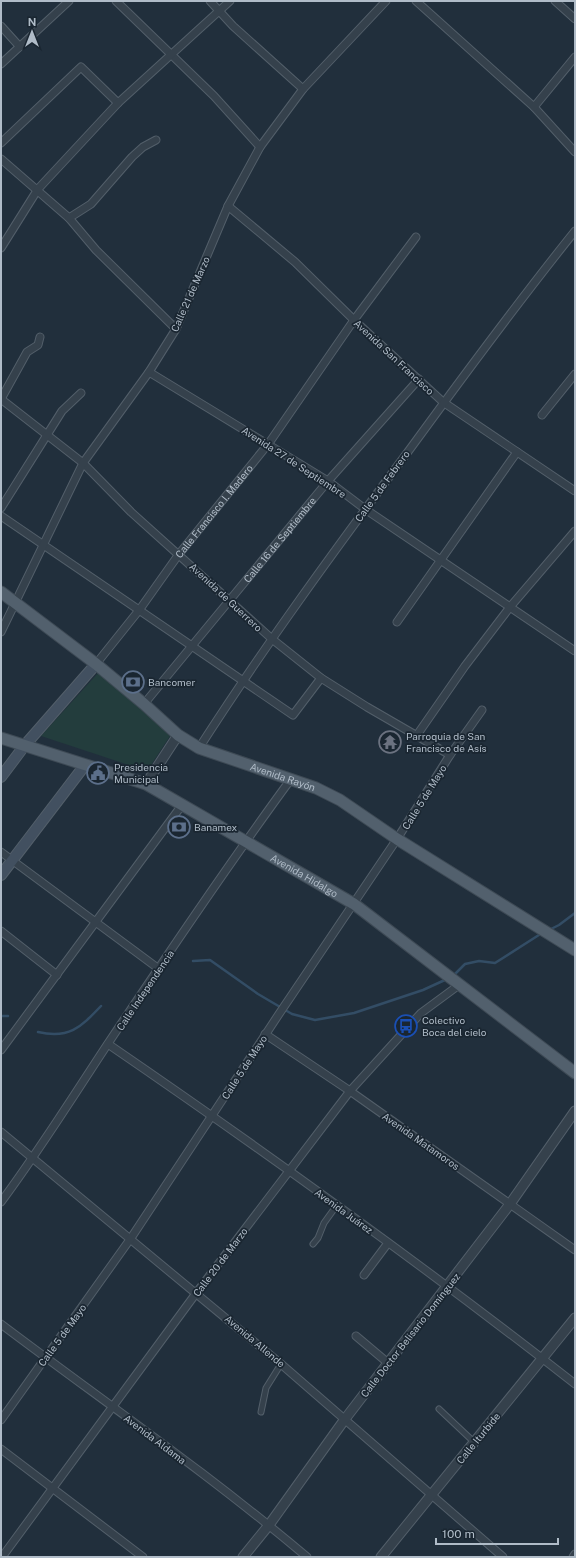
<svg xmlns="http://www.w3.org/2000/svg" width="576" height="1558" font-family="'Public Sans',sans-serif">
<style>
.green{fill:#233d3d}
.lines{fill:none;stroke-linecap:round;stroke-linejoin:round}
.stream{stroke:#334d65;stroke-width:2.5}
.pedestrian-casing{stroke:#535f6a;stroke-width:7}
.minor-casing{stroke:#535f6a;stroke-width:9}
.tertiary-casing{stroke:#535f6a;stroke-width:11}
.secondary-casing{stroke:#535f6a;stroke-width:12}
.primary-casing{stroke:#3e4a55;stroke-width:13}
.pedestrian{stroke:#35414c;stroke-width:5}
.minor{stroke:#35414c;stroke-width:7}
.tertiary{stroke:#35414c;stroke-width:9}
.secondary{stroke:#425060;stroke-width:10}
.primary{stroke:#52606d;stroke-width:11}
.labels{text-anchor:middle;stroke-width:3.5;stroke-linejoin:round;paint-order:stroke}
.street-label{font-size:10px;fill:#b0bcc8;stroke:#1a2631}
.poi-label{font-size:10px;fill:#b0bcc8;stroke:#1a2631;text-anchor:start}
</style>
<rect width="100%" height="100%" fill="#212f3c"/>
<path class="green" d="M99 672 172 733 147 771 41 736Z"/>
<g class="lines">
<g class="stream">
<path d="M549 930 559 925 575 913"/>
<path d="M193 961 210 960 258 994 292 1014 315 1020 354 1013 423 990 447 979"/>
<path d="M453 976 465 964 479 961 495 963 542 933"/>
<path d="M1 1016H8"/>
<path d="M38 1032C69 1039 80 1028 101 1006"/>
</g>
<g class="pedestrian-casing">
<g id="pedestrian">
<path d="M313 1244 318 1238 324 1223 337 1205"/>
<path d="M439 1409 474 1442"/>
<path d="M261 1412 266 1388 281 1364"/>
</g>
</g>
<g class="minor-casing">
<g id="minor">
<path d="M116 1 214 96 260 147"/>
<path d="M210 1 233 26 303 89"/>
<path d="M416 1 534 107 575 152"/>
<path d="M555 1 575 19"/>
<path d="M1 26 20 47"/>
<path d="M1 64 69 1"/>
<path d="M534 107 575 57"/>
<path d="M1 143 81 67 118 103"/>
<path d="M1 159 69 218 96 250 176 329"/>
<path d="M228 206 295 262 354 320 443 402 575 491"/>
<path d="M69 218 91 204 132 157 143 147 156 140"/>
<path d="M1 248 38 189 118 103 230 1"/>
<path d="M149 372 328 481 365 509 575 651"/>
<path d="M1 399 83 463 131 512 272 639 321 678 367 707 450 755"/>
<path d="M1 399 27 352 38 345 40 337"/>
<path d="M542 415 575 374"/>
<path d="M1 508 62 411 81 393"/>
<path d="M1 516 293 715 321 678"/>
<path d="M397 622 517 452"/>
<path d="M1 632 83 463 149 372 176 329 228 206 260 147 303 89 386 1"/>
<path id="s1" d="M96 664 140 609 179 554 269 443 354 320 416 237"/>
<path id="s2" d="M144 704 328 481 419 379"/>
<path d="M417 735 465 666 510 607 575 531"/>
<path d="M199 748C265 645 337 547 410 449 464 375 518 302 575 231"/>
<path d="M1 852 159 969"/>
<path d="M1 931 57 975"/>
<path d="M265 1034 350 1091 575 1250"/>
<path d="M108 1044C267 1153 423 1265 575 1384"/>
<path d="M1 1050 182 805"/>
<path d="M1 1132 281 1364 503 1557"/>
<path d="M1 1202C39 1151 72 1098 107 1045 167 955 227 866 291 779"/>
<path d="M364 1275 388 1243"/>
<path d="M1 1324C103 1401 209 1474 307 1557"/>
<path d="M356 1336 388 1363"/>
<path d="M1 1420 131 1238 279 1014 397 839 450 755 482 710"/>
<path d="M1 1449 143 1557"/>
<path d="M2 1557 197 1292 350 1091 421 1013 459 985"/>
<path d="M573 1557 575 1554"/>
</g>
</g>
<g class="tertiary-casing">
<g id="tertiary">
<path d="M146 784 178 735"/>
<path d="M243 1557 269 1525 345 1419 510 1204 575 1111"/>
<path d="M381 1557 575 1318"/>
</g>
</g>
<g class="secondary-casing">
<g id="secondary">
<path d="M1 777 25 745 96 664"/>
<path d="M1 875 85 765"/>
</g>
</g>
<g class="primary-casing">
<g id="primary">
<path id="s3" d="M1 592 96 664 144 704 178 735 199 748 316 788 340 800 397 839 575 950"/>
<path id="s4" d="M1 738 146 784 354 904 575 1073"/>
</g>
</g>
<use href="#pedestrian" class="pedestrian"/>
<use href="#minor" class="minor"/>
<use href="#tertiary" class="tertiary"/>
<use href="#secondary" class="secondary"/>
<use href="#primary" class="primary"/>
</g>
<defs>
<g id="bank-ring" transform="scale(1.15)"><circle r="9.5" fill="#1a2631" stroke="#5c6f8a" stroke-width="1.5"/><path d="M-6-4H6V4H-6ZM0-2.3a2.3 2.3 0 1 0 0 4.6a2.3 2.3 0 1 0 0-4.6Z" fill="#5c6f8a"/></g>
<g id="temple-ring" transform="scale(1.15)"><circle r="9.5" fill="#1a2631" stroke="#6b7280" stroke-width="1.5"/><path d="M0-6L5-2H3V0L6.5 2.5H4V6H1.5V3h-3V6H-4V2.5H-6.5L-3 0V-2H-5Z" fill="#6b7280"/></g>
<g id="civic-ring" transform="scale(1.15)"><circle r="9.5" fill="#1a2631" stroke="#5c6f8a" stroke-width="1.5"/><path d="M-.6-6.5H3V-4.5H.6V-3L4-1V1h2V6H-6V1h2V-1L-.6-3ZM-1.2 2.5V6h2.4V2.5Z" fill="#5c6f8a"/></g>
<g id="bus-ring" transform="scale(1.15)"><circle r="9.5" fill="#1a2631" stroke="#1a4fb4" stroke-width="1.5"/><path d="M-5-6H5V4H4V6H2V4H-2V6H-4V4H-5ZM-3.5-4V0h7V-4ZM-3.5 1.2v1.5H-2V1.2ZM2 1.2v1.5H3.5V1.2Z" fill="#1a4fb4"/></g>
</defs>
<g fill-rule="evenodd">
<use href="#bank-ring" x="133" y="682"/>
<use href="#temple-ring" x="390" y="742"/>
<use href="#civic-ring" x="98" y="773"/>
<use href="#bank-ring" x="179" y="827"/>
<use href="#bus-ring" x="406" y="1026"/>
</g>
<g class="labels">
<g class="street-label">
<text transform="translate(190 294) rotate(-66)" y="4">Calle 21 de Marzo</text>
<text transform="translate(394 357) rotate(43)" y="4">Avenida San Francisco</text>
<text transform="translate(294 462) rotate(33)" y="4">Avenida 27 de Septiembre</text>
<text transform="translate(382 486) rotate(-54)" y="4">Calle 5 de Febrero</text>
<text dy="4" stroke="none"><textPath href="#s1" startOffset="193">Calle Francisco I. Madero</textPath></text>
<text dy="4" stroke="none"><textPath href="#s2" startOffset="213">Calle 16 de Septiembre</textPath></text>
<text transform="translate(226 597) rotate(43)" y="4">Avenida de Guerrero</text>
<text dy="4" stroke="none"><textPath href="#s3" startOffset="341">Avenida Rayón</textPath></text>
<text transform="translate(424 797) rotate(-58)" y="4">Calle 5 de Mayo</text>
<text dy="4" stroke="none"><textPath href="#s4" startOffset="335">Avenida Hidalgo</textPath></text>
<text transform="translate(145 990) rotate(-56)" y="4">Calle Independencia</text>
<text transform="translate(244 1067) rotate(-57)" y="4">Calle 5 de Mayo</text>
<text transform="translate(421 1141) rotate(35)" y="4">Avenida Matamoros</text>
<text transform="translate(344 1211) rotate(36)" y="4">Avenida Juárez</text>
<text transform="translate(220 1262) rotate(-53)" y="4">Calle 20 de Marzo</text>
<text transform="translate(62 1335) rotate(-54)" y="4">Calle 5 de Mayo</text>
<text transform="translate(410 1335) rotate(-52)" y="4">Calle Doctor Belisario Domínguez</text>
<text transform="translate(255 1341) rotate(40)" y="4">Avenida Allende</text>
<text transform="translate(478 1438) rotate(-51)" y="4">Calle Iturbide</text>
<text transform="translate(155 1439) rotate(37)" y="4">Avenida Aldama</text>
</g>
<g class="poi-label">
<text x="148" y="686">Bancomer</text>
<text x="406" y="740">Parroquia de San<tspan x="406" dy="12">Francisco de Asís</tspan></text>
<text x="114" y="771">Presidencia<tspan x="114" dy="12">Municipal</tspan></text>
<text x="194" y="831">Banamex</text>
<text x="422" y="1024">Colectivo<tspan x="422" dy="12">Boca del cielo</tspan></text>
</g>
</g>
<rect width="576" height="1558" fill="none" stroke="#b0bcc8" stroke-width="4"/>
<g transform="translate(32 32)" stroke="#1a2631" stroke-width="3" paint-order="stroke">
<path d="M0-3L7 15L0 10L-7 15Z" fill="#b0bcc8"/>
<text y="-6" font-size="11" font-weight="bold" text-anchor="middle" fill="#b0bcc8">N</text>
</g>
<path d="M436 1538v6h122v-6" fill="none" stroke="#b0bcc8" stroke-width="2"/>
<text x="442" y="1538" font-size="12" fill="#b0bcc8" stroke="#1a2631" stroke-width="3" paint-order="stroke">100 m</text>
</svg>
